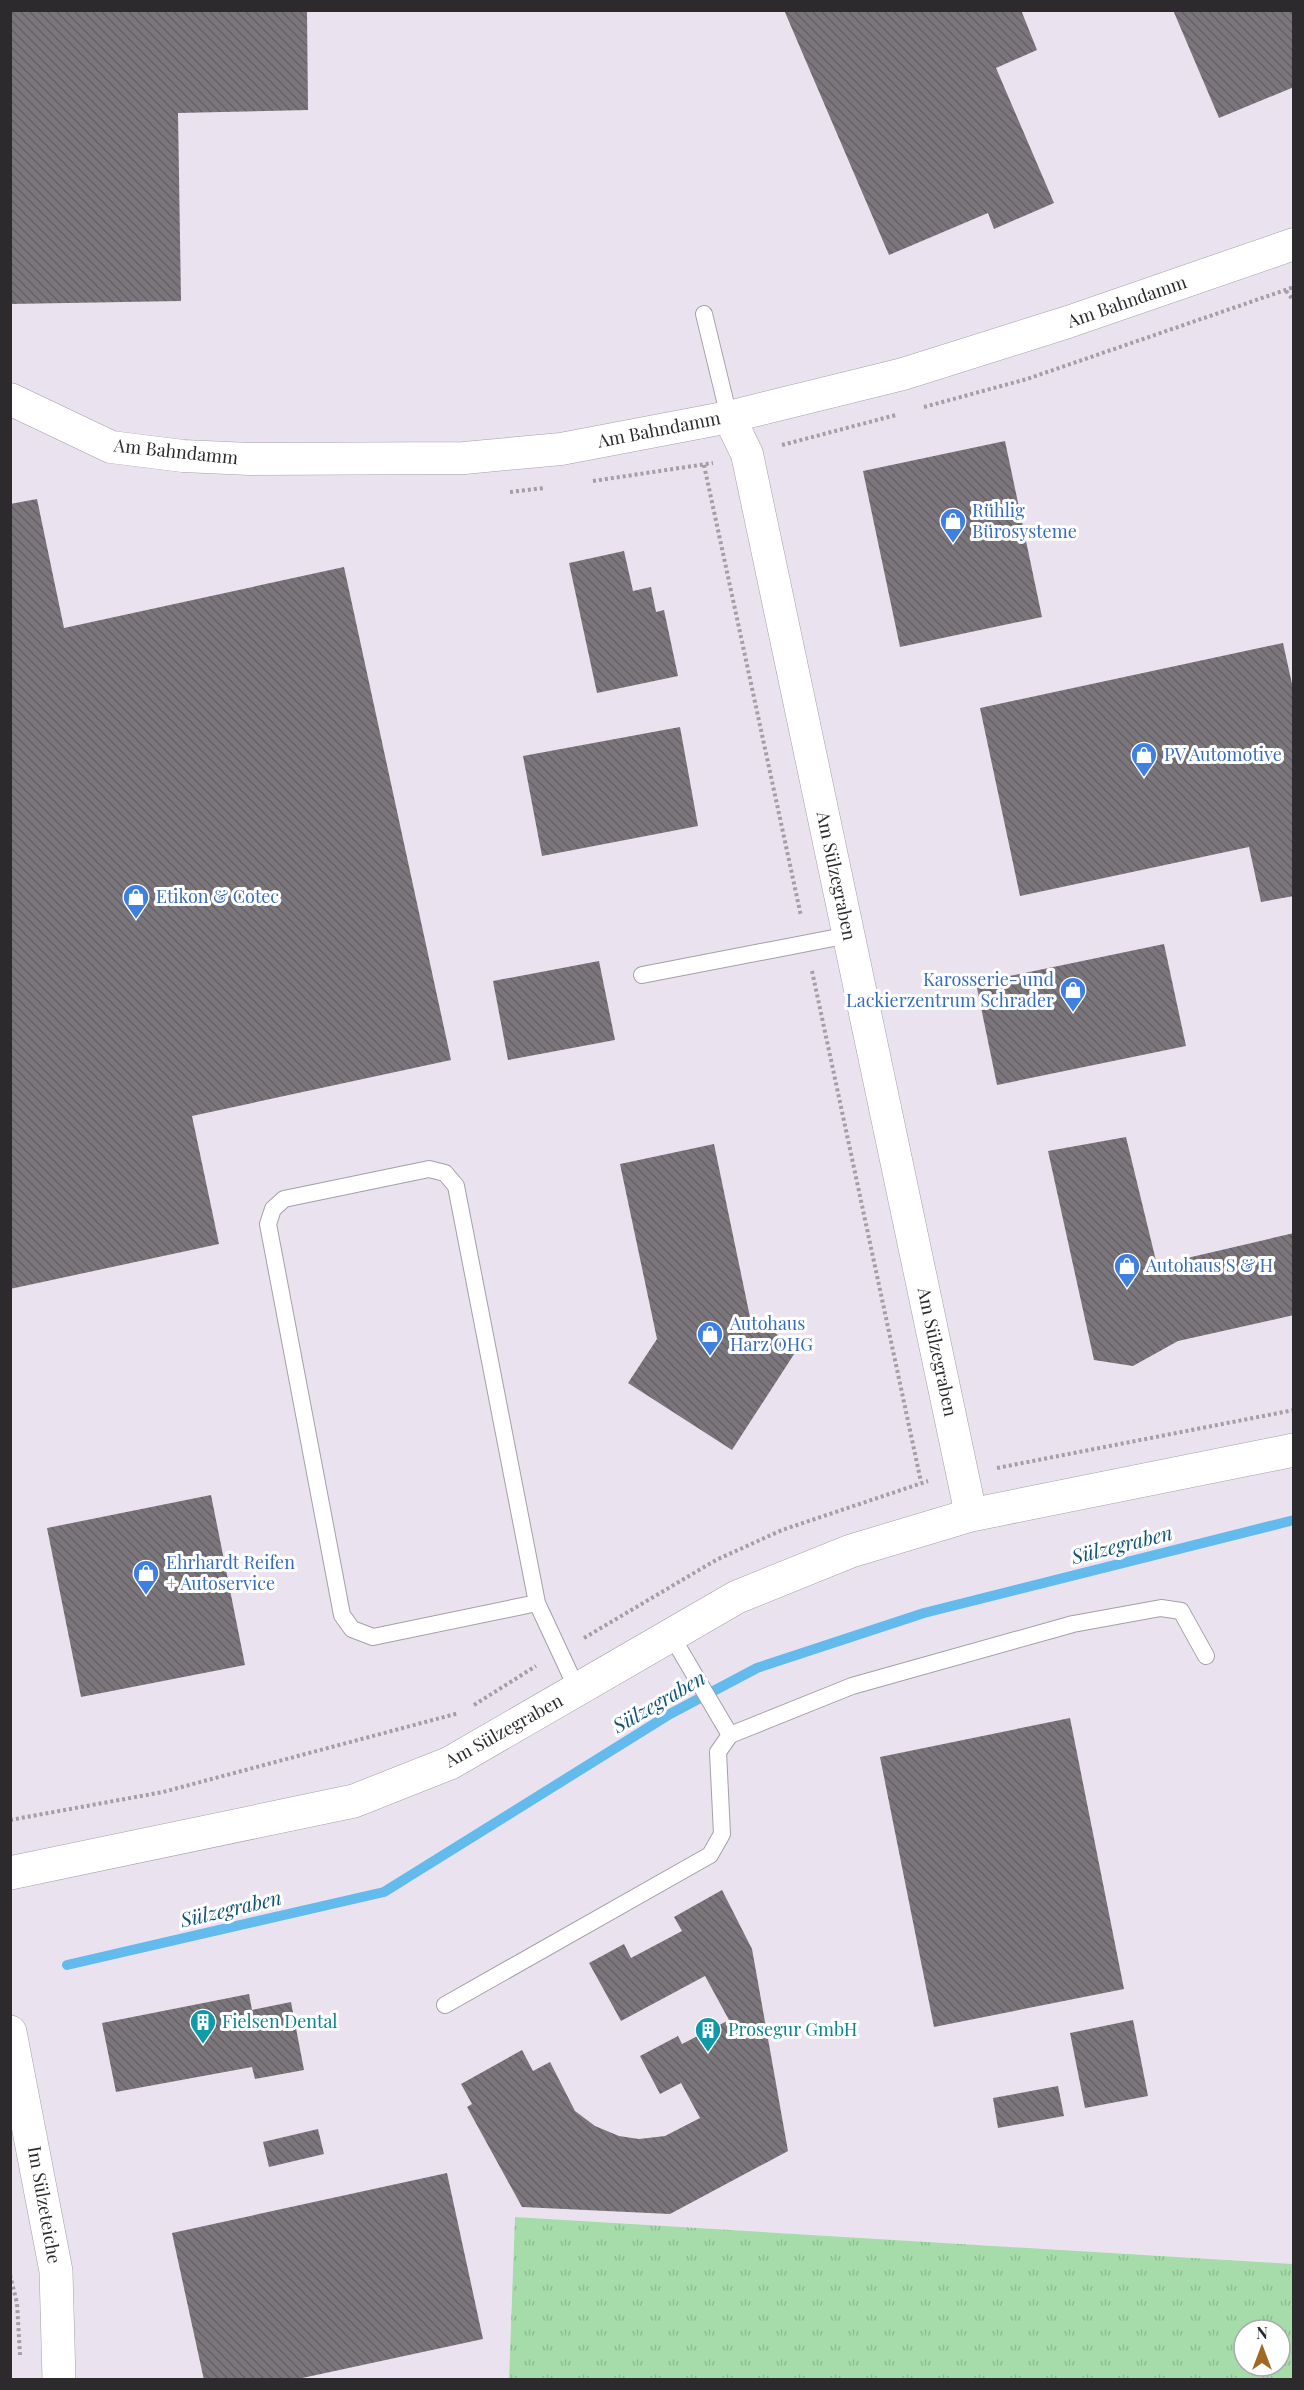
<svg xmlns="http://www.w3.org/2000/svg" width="1304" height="2390" font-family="'Playfair Display',serif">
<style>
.built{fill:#ebe2ef}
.grass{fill:url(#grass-tufts);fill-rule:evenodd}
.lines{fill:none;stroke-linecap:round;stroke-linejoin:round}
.stream{stroke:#62baed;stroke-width:10}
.building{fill:url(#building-back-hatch)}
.lane-casing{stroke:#a4a0a6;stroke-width:18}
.street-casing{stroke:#a4a0a6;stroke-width:33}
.secondary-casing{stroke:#a4a0a6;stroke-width:34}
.path{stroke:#a39fa4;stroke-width:4;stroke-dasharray:3 3;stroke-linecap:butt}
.lane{stroke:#fff;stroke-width:16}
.street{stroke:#fff;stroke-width:32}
.secondary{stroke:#fff;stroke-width:33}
.labels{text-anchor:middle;stroke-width:6;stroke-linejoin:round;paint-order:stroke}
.street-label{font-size:18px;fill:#2c2a2d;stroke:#fff}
.shop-label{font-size:18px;fill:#366cbe;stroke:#fff;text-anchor:start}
.culture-label{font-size:18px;fill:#0d838f;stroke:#fff;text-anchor:start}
.water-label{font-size:20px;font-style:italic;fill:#0f5476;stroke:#fff}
</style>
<defs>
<pattern id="grass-tufts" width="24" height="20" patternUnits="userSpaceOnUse" patternTransform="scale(1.5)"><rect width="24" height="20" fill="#a5dca9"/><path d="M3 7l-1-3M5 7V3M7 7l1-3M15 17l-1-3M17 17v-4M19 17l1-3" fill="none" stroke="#8ebd92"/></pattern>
<pattern id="building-back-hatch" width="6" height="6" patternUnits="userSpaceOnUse" patternTransform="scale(1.5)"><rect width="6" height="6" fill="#7b767b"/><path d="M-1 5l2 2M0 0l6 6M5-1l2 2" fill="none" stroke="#656165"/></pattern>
</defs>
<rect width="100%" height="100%" fill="#f0ecf2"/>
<path class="built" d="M11 11H1293V2264L515 2217 509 2379 11 2380Z"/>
<path class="grass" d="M515 2217 1293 2264V2379H509ZM1244 2330H1280V2366H1244Z"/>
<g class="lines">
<path class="stream" d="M67 1965 384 1892 670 1714 757 1668 924 1613 1294 1520"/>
</g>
<g class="building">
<path d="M10 10H307L308 110 178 113 181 301 10 304Z"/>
<path d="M784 10H1021L1037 50 996 68 1054 203 994 229 988 213 889 255Z"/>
<path d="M1173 10H1294V87L1219 118Z"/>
<path d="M1005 441 1042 617 900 647 863 471Z"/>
<path d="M37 499 64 628 344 567 451 1060 192 1116 219 1244 10 1289V504Z"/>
<path d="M624 551 633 591 651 587 656 612 664 610 678 676 597 693 569 563Z"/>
<path d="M1283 643 1294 693V896L1261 902 1249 847 1020 896 980 708Z"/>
<path d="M680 727 698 826 542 856 523 756Z"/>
<path d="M1164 944 1186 1046 997 1085 976 983Z"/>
<path d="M599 961 615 1040 508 1060 493 981Z"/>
<path d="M1126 1137 1157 1265 1294 1233V1315L1178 1341 1133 1366 1094 1360 1048 1151Z"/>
<path d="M714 1144 750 1317 798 1348 732 1450 628 1383 657 1339 620 1164Z"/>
<path d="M211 1495 245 1665 81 1697 47 1528Z"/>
<path d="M1070 1718 1124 1989 934 2027 880 1757Z"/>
<path d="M722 1890 752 1949 788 2151 670 2214 522 2207 467 2107 472 2104 461 2084 522 2050 533 2071 550 2062 575 2111 595 2126 619 2136 639 2139 665 2136 700 2118 681 2083 660 2094 640 2056 678 2036 682 2044 729 2020 705 1976 621 2021 589 1963 624 1944 631 1958 682 1931 674 1917Z"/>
<path d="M249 1994 252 2010 291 2002 304 2070 255 2079 252 2067 116 2092 102 2023Z"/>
<path d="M1133 2020 1148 2096 1085 2108 1070 2033Z"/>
<path d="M1058 2086 1064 2116 998 2128 993 2098Z"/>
<path d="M318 2129 324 2154 269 2167 263 2142Z"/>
<path d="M447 2173 483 2339 293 2380H204L172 2233Z"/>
</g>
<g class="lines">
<g class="lane-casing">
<g id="lane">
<path d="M704 314 729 417"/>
<path d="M642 975 849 935"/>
<path d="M537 1603 456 1186 445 1173 429 1169 284 1199 273 1209 268 1224 342 1615 352 1629 373 1637 537 1603 577 1689"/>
<path d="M671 1635 730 1735 852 1686 1073 1624 1161 1608 1181 1611 1206 1656"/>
<path d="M445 2005 710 1855 722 1834 718 1752 730 1735"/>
</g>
</g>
<g class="street-casing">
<g id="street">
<path d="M10 399 111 447 183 456 250 459 464 458 561 449 729 417 903 374 1068 322 1294 244"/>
<path d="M729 417 747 454 971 1515"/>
</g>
</g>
<g class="secondary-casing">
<g id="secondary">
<path d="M10 1873 354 1801 450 1763 737 1597 851 1551 971 1515 1294 1450"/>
<path d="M10 2032 56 2271 59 2380"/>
</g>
</g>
<g class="path">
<path d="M1286 291 1294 301"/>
<path d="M924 407 1027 379 1294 287"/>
<path d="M782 445 896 415"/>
<path d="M704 465 801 916"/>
<path d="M593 481 713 463"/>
<path d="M510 492 544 488"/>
<path d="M812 971 921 1482"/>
<path d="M997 1468 1294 1410"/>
<path d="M584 1638 716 1560 782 1530 928 1481"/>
<path d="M474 1705 536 1666"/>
<path d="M10 1820 163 1792 459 1713"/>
<path d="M10 2275 17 2303 20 2355"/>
</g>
<use href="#lane" class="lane"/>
<use href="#street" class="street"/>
<use href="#secondary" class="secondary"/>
</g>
<defs>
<g id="shop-pin" transform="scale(1.35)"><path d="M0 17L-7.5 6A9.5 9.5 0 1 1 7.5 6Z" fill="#3f7fe0" stroke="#fff"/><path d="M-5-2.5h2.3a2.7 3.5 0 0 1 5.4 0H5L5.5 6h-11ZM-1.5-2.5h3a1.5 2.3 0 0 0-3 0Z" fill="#fff"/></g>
<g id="building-pin" transform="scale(1.35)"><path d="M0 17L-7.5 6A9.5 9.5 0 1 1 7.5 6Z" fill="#0f9aa8" stroke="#fff"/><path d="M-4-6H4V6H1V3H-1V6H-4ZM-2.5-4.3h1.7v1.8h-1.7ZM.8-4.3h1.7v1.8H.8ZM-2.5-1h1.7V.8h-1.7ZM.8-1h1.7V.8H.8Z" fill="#fff"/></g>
</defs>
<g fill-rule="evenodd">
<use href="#shop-pin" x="953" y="521"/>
<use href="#shop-pin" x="1144" y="755"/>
<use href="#shop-pin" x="136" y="897"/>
<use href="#shop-pin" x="1073" y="990"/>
<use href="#shop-pin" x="1127" y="1266"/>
<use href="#shop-pin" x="710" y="1334"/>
<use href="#shop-pin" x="146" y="1573"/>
<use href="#building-pin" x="203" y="2022"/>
<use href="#building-pin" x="708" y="2030"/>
</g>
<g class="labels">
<g class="street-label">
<text transform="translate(1127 302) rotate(-19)" y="6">Am Bahndamm</text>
<text transform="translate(659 430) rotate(-11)" y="6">Am Bahndamm</text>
<text transform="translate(176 452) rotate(6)" y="6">Am Bahndamm</text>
<text transform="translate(836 876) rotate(78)" y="6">Am Sülzegraben</text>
<text transform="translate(937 1352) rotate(78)" y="6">Am Sülzegraben</text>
<text transform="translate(504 1731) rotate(-29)" y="6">Am Sülzegraben</text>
<text transform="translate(44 2205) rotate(80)" y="6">Im Sülzeteiche</text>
</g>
<g class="shop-label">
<text x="972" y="517">Rühlig<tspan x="972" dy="21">Bürosysteme</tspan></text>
<text x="1164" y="761">PV Automotive</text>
<text x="156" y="903">Etikon &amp; Cotec</text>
<text x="1054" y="986" text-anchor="end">Karosserie- und<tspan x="1054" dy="21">Lackierzentrum Schrader</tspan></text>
<text x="1146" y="1272">Autohaus S &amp; H</text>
<text x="730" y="1330">Autohaus<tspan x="730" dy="21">Harz OHG</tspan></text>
<text x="166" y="1569">Ehrhardt Reifen<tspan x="166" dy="21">+ Autoservice</tspan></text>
</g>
<g class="culture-label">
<text x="222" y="2028">Fielsen Dental</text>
<text x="728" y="2036">Prosegur GmbH</text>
</g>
<g class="water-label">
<text transform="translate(1122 1545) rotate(-14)" y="7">Sülzegraben</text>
<text transform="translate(659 1702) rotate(-30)" y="7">Sülzegraben</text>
<text transform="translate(231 1909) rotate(-13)" y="7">Sülzegraben</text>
</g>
</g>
<rect width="1304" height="2390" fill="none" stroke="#2c2a2d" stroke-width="24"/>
<g transform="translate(1262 2348)"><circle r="28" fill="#ffffff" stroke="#abaaab" stroke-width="1.5"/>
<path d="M0-4.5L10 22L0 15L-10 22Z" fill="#9f6923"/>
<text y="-9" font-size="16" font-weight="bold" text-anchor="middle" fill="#2c2a2d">N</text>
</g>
</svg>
